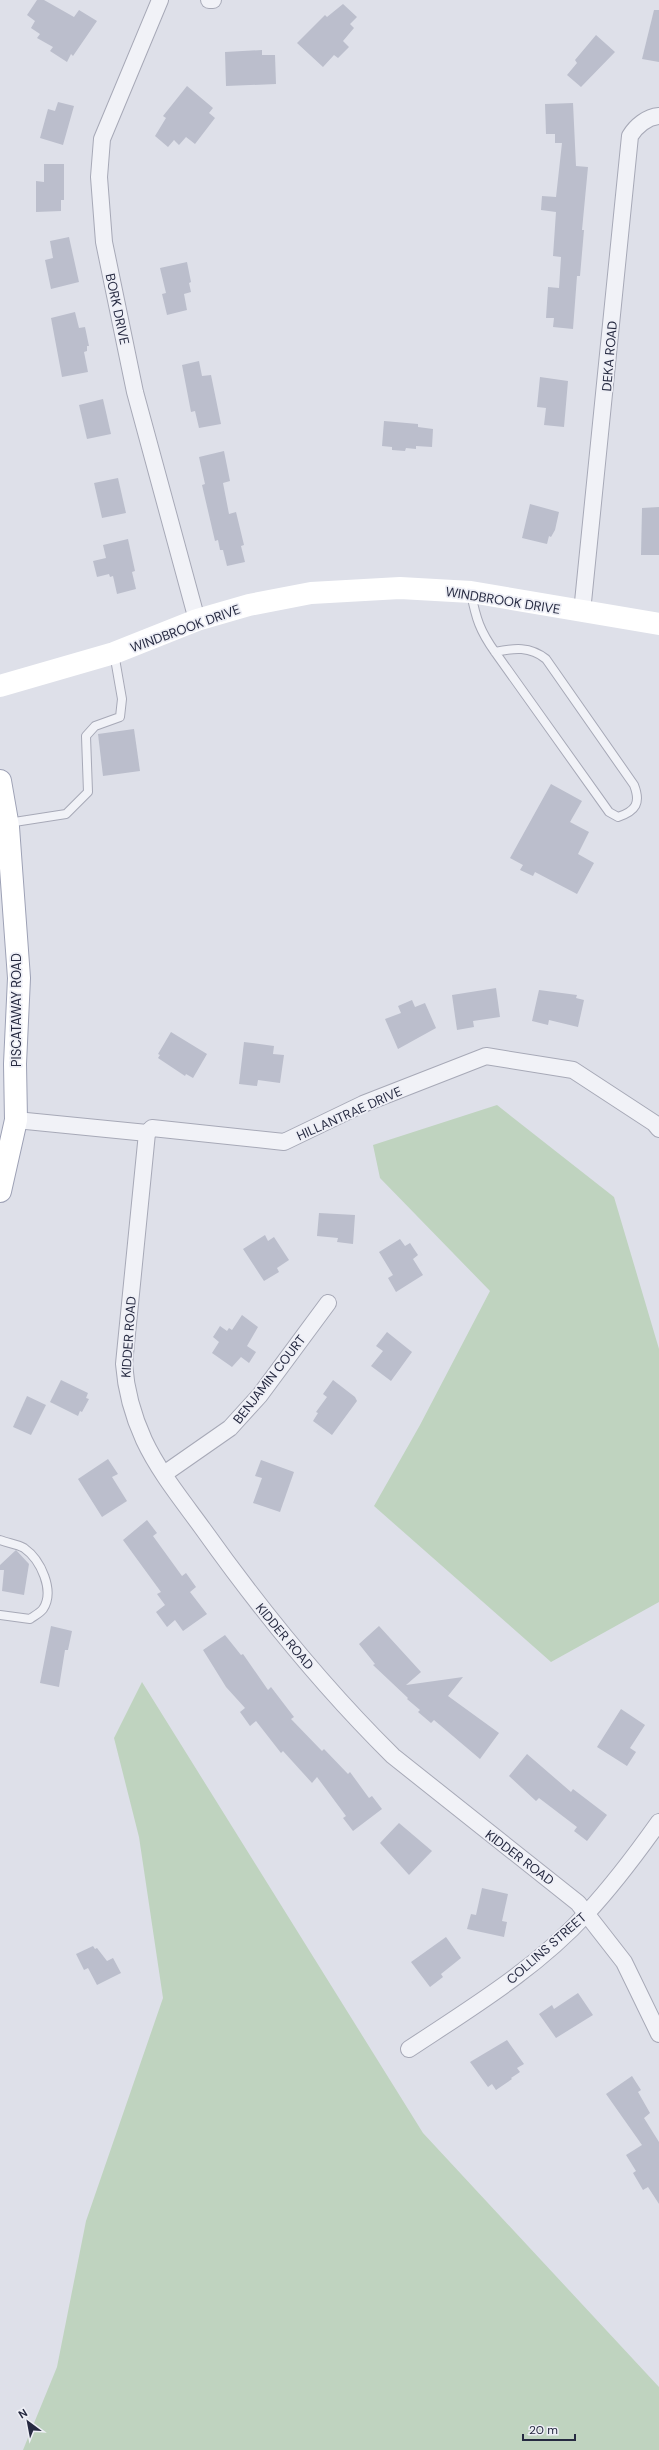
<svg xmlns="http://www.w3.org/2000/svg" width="659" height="2450" font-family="'DM Sans',sans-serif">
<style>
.green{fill:#bfd3bf}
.building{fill:#bbbecc}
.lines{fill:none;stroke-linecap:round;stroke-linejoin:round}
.lane-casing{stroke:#a7a9b7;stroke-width:10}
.street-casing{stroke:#a7a9b7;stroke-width:18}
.primary-casing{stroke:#9da1b5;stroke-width:24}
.lane{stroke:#f1f2f7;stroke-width:8}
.street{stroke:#f1f2f7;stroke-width:16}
.secondary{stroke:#fff;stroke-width:22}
.primary{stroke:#fff;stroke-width:22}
.labels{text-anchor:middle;stroke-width:3.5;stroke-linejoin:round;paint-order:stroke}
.street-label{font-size:13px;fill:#262a41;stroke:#eeeff6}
</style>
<rect width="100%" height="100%" fill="#dee0e9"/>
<g class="green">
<path d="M497 1105 614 1197 659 1349V1602L551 1662 374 1506 420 1425 490 1291 380 1178 373 1145Z"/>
<path d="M142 1682 423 2133 659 2387V2450H23L57 2367 86 2221 163 1998 139 1837 114 1738Z"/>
</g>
<g class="building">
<path d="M37 0H44L74 17 79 10 97 21 73 56 71 54 67 62 50 51 53 47 37 38 40 34 31 28 35 21 27 15Z"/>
<path d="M343 4 357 17 350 24 354 28 343 41 349 47 338 58 334 55 323 67 297 43 325 15 327 17Z"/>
<path d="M654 10H659V62L642 59Z"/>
<path d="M596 35 615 52 581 87 567 75 577 63 575 60Z"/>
<path d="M262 50V55H275L276 84 226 86 225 52Z"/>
<path d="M187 86 213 108 209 113 215 118 195 144 186 137 179 145 174 140 168 147 155 136 166 118 163 116Z"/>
<path d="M58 102 74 106 63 145 40 138 48 109 55 111Z"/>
<path d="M573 103 576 166 588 167 582 230H584L580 276H577L573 329 553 327 554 318H546L548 287 559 288 561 257 553 256 556 212 541 210 542 196 556 197 562 143H555V134H546L545 104Z"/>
<path d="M44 164H64V200H61V211L36 212V181L44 182Z"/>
<path d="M69 237 79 282 51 289 45 260 53 258 50 241Z"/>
<path d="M187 262 191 282 189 283 191 292 184 294 187 310 167 315 162 294 166 293 160 268Z"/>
<path d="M75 312 79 328 85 327 89 346H87V351L84 352 88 372 62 377 51 318Z"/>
<path d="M199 361 202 376 211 375 221 424 199 428 195 411 191 412 182 365Z"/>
<path d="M540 377 568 381 564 427 544 425 546 408 537 407Z"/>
<path d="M103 399 111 434 87 439 79 405Z"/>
<path d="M384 421 418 424V427L433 429 432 447 416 446V449L406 448 405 451 392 450V447L382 446Z"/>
<path d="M224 451 230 481 223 483 229 514 236 512 244 545 241 546 245 562 227 566 223 550H220L218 540 215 541 202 485 205 484 199 457Z"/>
<path d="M118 478 126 513 102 518 94 483Z"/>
<path d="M530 504 559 512 555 530 551 537 549 536 547 544 522 538Z"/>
<path d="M659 507V555H641L642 508Z"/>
<path d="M128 539 135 571 132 572 136 589 117 594 113 576 110 577 109 574 97 577 93 561 106 558 103 545Z"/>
<path d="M134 729 140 771 103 776 98 734Z"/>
<path d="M551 784 582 801 570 822 589 832 578 854 594 863 577 894 535 872 533 876 520 870 523 865 510 858Z"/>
<path d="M496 988 500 1017 473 1021 474 1027 457 1030 452 995Z"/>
<path d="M539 990 577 995 576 998 584 1000 578 1027 549 1020 548 1025 532 1021Z"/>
<path d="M412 1000 415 1007 425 1003 436 1028 398 1049 385 1019 401 1013 398 1006Z"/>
<path d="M171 1032 207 1054 193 1078 186 1074 185 1076 158 1058 160 1055 158 1054Z"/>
<path d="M244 1042 274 1046 273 1054 284 1055 280 1083 258 1080 257 1086 239 1084Z"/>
<path d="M319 1213 355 1215 353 1244 337 1242 338 1238 317 1236Z"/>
<path d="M265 1235 268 1241 274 1237 289 1260 277 1268 279 1272 264 1281 243 1249Z"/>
<path d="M400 1239 405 1246 410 1243 418 1255 413 1259 423 1275 396 1292 388 1278 393 1275 379 1252Z"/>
<path d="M242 1315 258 1327 247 1346 256 1352 249 1363 241 1357 232 1367 212 1353 219 1342 213 1337 220 1326 227 1331 229 1328 232 1330Z"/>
<path d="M387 1332 412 1352 391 1381 371 1366 383 1351 376 1346Z"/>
<path d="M61 1380 88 1393 86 1398 89 1399 82 1412 80 1411 78 1416 50 1402Z"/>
<path d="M333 1380 355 1397 357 1401 332 1435 313 1421 318 1413 316 1412 327 1397 323 1394Z"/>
<path d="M27 1396 46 1405 31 1435 13 1427Z"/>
<path d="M108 1459 118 1474 112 1477 127 1501 102 1517 78 1479Z"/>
<path d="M261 1460 294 1472 280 1512 253 1503 262 1478 255 1476Z"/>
<path d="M147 1520 157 1533 153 1536 182 1576 186 1573 196 1587 190 1592 207 1614 183 1631 175 1620 167 1627 156 1612 165 1605 157 1594 161 1592 123 1540Z"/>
<path d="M16 1550 29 1564 24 1595 2 1591 4 1570H0V1565Z"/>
<path d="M51 1626 72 1631 68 1650H65L59 1687 40 1683Z"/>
<path d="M379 1626 421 1672 406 1685 463 1677 448 1696 499 1733 480 1759 434 1720 431 1723 418 1712 420 1710 407 1699 408 1698 373 1665 375 1664 359 1644Z"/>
<path d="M225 1635 241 1655 243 1654 268 1690 271 1687 294 1717 291 1719 322 1751 324 1749 348 1774 350 1772 369 1798 372 1796 382 1809 353 1831 343 1818 346 1816 317 1777 312 1783 283 1751 281 1753 256 1721 250 1726 240 1712 245 1708 226 1687 203 1650Z"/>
<path d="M621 1709 645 1725 630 1748 636 1752 627 1766 597 1747Z"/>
<path d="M527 1754 571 1792 573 1789 607 1815 587 1841 574 1831 577 1827 539 1798 536 1801 509 1776Z"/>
<path d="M399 1823 432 1851 409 1875 380 1843Z"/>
<path d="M482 1888 508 1894 502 1921 507 1922 504 1937 467 1929 471 1914 476 1915Z"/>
<path d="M446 1937 461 1958 441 1974 443 1977 430 1987 411 1962Z"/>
<path d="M93 1946 95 1949 97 1948 107 1961 113 1958 121 1973 97 1985 88 1968 84 1970 76 1954Z"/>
<path d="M578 1993 593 2015 556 2038 539 2014 552 2005 554 2009Z"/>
<path d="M507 2040 524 2064 517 2068 520 2072 511 2078 512 2079 496 2090 492 2084 488 2087 470 2062Z"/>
<path d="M632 2076 641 2090 638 2092 650 2113 644 2118 659 2142V2204L648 2187 643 2190 633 2173 636 2171 626 2155 642 2145 606 2094Z"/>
</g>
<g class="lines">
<g class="lane-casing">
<g id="lane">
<path d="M471 593C476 619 480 631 495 652L609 812 618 817C636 811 641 803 634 785L546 659C530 646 514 648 495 652"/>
<path d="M8 823 66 814 88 792 86 736 95 726 120 717 122 699 114 653"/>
<path d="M0 1540C7 1543 18 1544 24 1548 41 1560 55 1591 43 1609 40 1613 34 1616 30 1619L0 1615"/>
</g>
</g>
<g class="street-casing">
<g id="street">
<path d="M160 0 102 139 99 177 104 242 135 392 197 620"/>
<path d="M209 0H213"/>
<path d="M582 612 630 136C636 126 647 117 659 116"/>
<path d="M16 1120 147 1133 152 1128 284 1142 363 1104 486 1056 573 1070 654 1123 659 1129"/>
<path d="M147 1133 124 1364C126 1391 133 1416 144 1440 159 1472 182 1500 203 1529 260 1609 323 1687 393 1756L578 1903 624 1962 659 2034"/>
<path d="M164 1474 230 1428 260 1395 328 1303"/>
<path d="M409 2049C471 2008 537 1968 587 1913 613 1885 637 1853 659 1822"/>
</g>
</g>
<g class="primary-casing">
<path id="primary" d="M0 781 8 827 19 978 15 1064 16 1120 0 1191"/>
</g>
<use href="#lane" class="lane"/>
<use href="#street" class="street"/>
<path class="secondary" d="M0 686 114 653 197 620 249 605 311 593 400 588 471 592 659 624"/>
<use href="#primary" class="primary"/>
</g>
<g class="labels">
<g class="street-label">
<text transform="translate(118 309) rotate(78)" y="5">BORK DRIVE</text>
<text transform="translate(609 356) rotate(-85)" y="5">DEKA ROAD</text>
<text transform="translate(503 600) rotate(9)" y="5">WINDBROOK DRIVE</text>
<text transform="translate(185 628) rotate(-20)" y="5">WINDBROOK DRIVE</text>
<text transform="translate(16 1010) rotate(-90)" y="5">PISCATAWAY ROAD</text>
<text transform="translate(349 1113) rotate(-24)" y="5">HILLANTRAE DRIVE</text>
<text transform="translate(128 1337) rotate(-86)" y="5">KIDDER ROAD</text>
<text transform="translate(269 1379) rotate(-52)" y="5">BENJAMIN COURT</text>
<text transform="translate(285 1636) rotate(50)" y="5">KIDDER ROAD</text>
<text transform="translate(520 1857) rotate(37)" y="5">KIDDER ROAD</text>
<text transform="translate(546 1948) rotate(-41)" y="5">COLLINS STREET</text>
</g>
</g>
<g transform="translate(28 2422) rotate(328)" stroke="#eeeff6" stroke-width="3" paint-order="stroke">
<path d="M0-3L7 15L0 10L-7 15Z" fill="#262a41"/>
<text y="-6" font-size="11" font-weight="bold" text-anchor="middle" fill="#262a41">N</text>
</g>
<path d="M523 2434v6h52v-6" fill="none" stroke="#262a41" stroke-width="2"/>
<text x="529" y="2434" font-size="12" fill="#262a41" stroke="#eeeff6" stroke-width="3" paint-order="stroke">20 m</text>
</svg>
